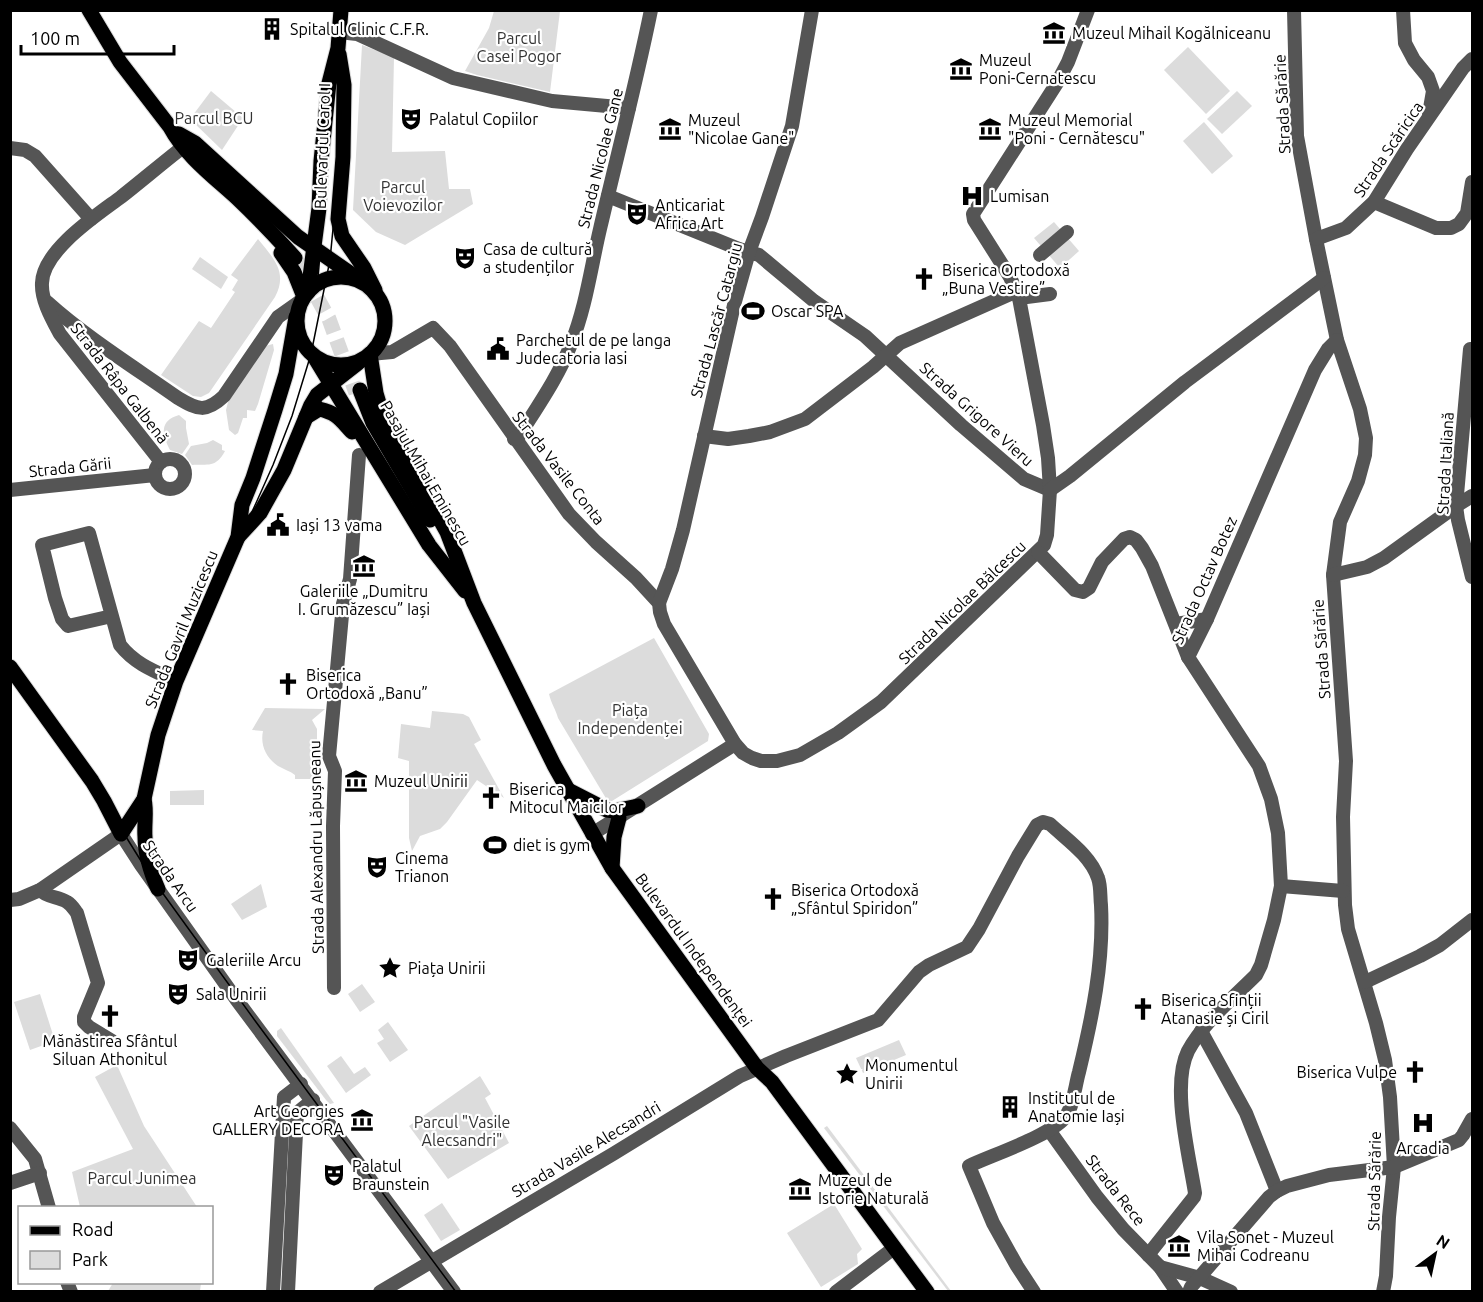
<svg xmlns="http://www.w3.org/2000/svg" width="1483" height="1302" font-family="Ubuntu,sans-serif">
<style>
.green{fill:#dcdcdc}
.lines{fill:none;stroke-linecap:round;stroke-linejoin:round}
.major-tunnel{stroke:#d9d9d9;stroke-width:15;stroke-dasharray:15 8;stroke-linecap:butt}
.major-casing{stroke:#dbdbdb;stroke-width:17}
.minor{stroke:#555;stroke-width:14}
.major{stroke:#000;stroke-width:15}
.tram{stroke:#000;stroke-width:1.5}
.labels{text-anchor:middle;stroke-width:4.5;stroke-linejoin:round;paint-order:stroke}
.poi-label{font-size:16px;fill:#000;stroke:#fff;text-anchor:start}
.park-label{font-size:16px;fill:#333;stroke:#fff}
.street-label{font-size:16px;fill:#000;stroke:#fff}
</style>
<rect width="100%" height="100%" fill="#fff"/>
<g class="green">
<path d="M494 11H560L550 92 477 75 465 71 489 28Z"/>
<path d="M362 45 394 57 392 152 445 151 449 189H470L473 204 405 245 376 232 353 210Z"/>
<path d="M1188 47 1230 91 1206 114 1164 70Z"/>
<path d="M211 91 243 118 222 150 190 119Z"/>
<path d="M1237 91 1252 106 1222 134 1207 119Z"/>
<path d="M1204 122 1233 156 1212 174 1183 141Z"/>
<path d="M1054 222 1079 251 1060 268 1034 238Z"/>
<path d="M258 239C274 259 288 272 275 297L209 393 201 397 193 396 161 375 199 321 211 328 235 292 232 290 238 280 231 275Z"/>
<path d="M200 257 228 277 221 289 192 269Z"/>
<path d="M273 344 274 350 258 404 255 411 247 410V418H243L238 433 235 435 229 430 226 410 228 402 265 346Z"/>
<path d="M179 415 186 421V428L189 444 182 454 170 450C162 434 159 421 179 415Z"/>
<path d="M213 440 222 445V450L225 451C216 468 208 464 192 465L185 455 191 446 207 443Z"/>
<path d="M654 638 709 734 708 741 612 801 607 800 558 718C556 710 551 703 549 694Z"/>
<path d="M265 708 325 709 312 720 317 729V779H295V775C290 771 283 769 278 766 266 758 260 745 263 731L252 730Z"/>
<path d="M432 711 463 714 469 717 481 740 474 744 504 798 477 780 447 822 440 829 420 836 412 851 409 838V761L398 758 401 724 430 728Z"/>
<path d="M204 790V805H170V791Z"/>
<path d="M261 884 267 907 242 920 231 904Z"/>
<path d="M362 984 375 1002 360 1012 348 994Z"/>
<path d="M40 994 55 1041 30 1050 14 1002Z"/>
<path d="M388 1022 408 1050 390 1062 377 1043 384 1039 378 1030Z"/>
<path d="M281 1028 334 1103 330 1104 326 1100 277 1036V1031Z"/>
<path d="M899 1040 906 1055 863 1073 856 1058Z"/>
<path d="M341 1056 354 1074 365 1067 371 1075 346 1093 327 1066Z"/>
<path d="M117 1065 144 1126 197 1207H80L72 1172 133 1149 95 1077Z"/>
<path d="M480 1076 491 1094 485 1098 509 1143 448 1179 409 1126Z"/>
<path d="M827 1126 951 1291H948L824 1128Z"/>
<path d="M442 1203 460 1230 441 1241 424 1215Z"/>
<path d="M834 1204 862 1249 857 1254 858 1264 821 1287 787 1233Z"/>
<path d="M113 1283V1282L201 1283 200 1291H108Z"/>
</g>
<g class="lines">
<path class="major-tunnel" d="M295 258 329 319 356 393"/>
<g class="major-casing">
<g id="major">
<path d="M89 10 120 62 170 127C185 155 214 177 237 198 257 217 276 237 295 258"/>
<path d="M339 54 344 85 343 157 338 219 342 236 364 268 375 290"/>
<path d="M179 134 195 143 298 237 357 278"/>
<path d="M281 253 294 272 304 297"/>
<circle cx="341" cy="321" r="44"/>
<path d="M308 292 319 208 321 161 329 83 338 48 341 10"/>
<path d="M370 354 376 393 381 410 396 441 447 532 474 603 554 765 612 868 757 1068 772 1082 927 1292"/>
<path d="M315 358 429 545 465 591"/>
<path d="M360 390 373 423 430 520"/>
<path d="M306 417 319 409C337 413 340 419 352 432"/>
<path d="M238 537 260 513 284 470 311 405 317 395 358 363"/>
<path d="M10 667 92 781 104 801 121 834 144 799 158 735 176 681 238 537 242 505 253 478 275 410 286 374 296 317"/>
<path d="M568 790 607 810 614 811 638 806"/>
<path d="M144 799C147 811 144 824 145 837 145 855 151 873 158 889"/>
<path d="M612 868 614 837 619 818"/>
</g>
</g>
<g class="minor">
<path d="M1294 10 1297 136 1316 239 1337 340 1360 409 1366 438 1365 455 1358 481 1340 522 1333 575 1346 761 1343 817 1345 905 1348 929 1376 1023 1385 1060 1390 1097 1394 1167 1389 1217 1386 1276 1383 1292"/>
<path d="M1403 10 1405 43 1414 60 1428 77 1433 91 1429 114"/>
<path d="M339 32 357 34 453 78 552 101 629 108"/>
<path d="M10 148 25 150 35 156 91 219"/>
<path d="M608 196 739 249 759 255 814 301 865 336 961 425 1024 479 1050 490"/>
<path d="M1374 202 1436 228H1451L1459 224 1467 213 1472 182"/>
<path d="M1316 239 1346 228 1374 202 1407 149 1463 68 1472 59"/>
<path d="M1040 255 1067 232"/>
<path d="M1019 298 1050 294"/>
<path d="M47 302C87 338 134 367 178 398 198 410 206 413 224 396L278 317 302 300"/>
<path d="M1470 349 1456 506 1458 520 1472 577"/>
<path d="M370 354 392 352 433 328 450 346 569 514 596 542 636 578 659 603 660 612 664 624 735 744 743 753 752 758 761 761H777L800 755 838 733 881 702 1044 545 1047 535 1050 490 1048 458 1043 425 1019 298 1010 277 974 220 973 214 1057 83 1068 62 1088 10"/>
<path d="M704 436 728 439 749 436 770 432 805 419 873 367 900 343 1017 291"/>
<path d="M514 439 519 436C537 407 559 376 571 344 586 307 591 267 600 229 617 156 636 84 651 10"/>
<circle cx="170" cy="474" r="15"/>
<path d="M161 462 60 334C52 319 41 300 42 283 43 250 97 215 121 197 140 182 159 166 178 151"/>
<path d="M10 490 155 475"/>
<path d="M1050 490 1070 476 1185 382 1324 278"/>
<path d="M1038 552 1075 590 1083 592 1089 588 1102 562 1124 539 1130 537 1136 540 1142 548 1152 566 1188 657 1259 766 1271 799 1278 833 1281 886 1274 920 1261 965 1256 975C1234 997 1203 1023 1188 1051 1171 1085 1189 1155 1195 1193L1194 1197 1148 1255"/>
<path d="M1333 575 1367 567 1384 558 1456 506 1472 496"/>
<path d="M659 603 672 569 683 530 734 305 749 252 762 217 792 126 812 10"/>
<path d="M112 616 68 626 62 619 55 598 42 545 89 533 120 645C135 664 154 671 176 681"/>
<path d="M1176 624 1207 619"/>
<path d="M1188 657 1207 619 1315 370 1328 349 1337 340"/>
<path d="M592 834 735 744"/>
<path d="M1281 886 1343 891"/>
<path d="M40 890C47 898 58 896 67 902 72 905 74 909 77 913L98 983 84 1017V1022L89 1027 112 1041"/>
<path d="M10 900 19 899 40 890 121 834 141 865 236 999 454 1292"/>
<path d="M1365 982 1420 956 1440 945 1472 920"/>
<path d="M334 988 333 826 335 771 329 756 343 604 350 579 359 455"/>
<path d="M1201 1031 1246 1113 1277 1191"/>
<path d="M10 1128 35 1159 49 1208"/>
<path d="M1049 1130 1097 1197 1123 1229 1160 1267 1177 1292"/>
<path d="M10 1183 40 1173"/>
<path d="M1160 1267 1200 1278 1231 1292"/>
<path d="M67 1282 71 1292"/>
<path d="M273 1292 284 1097 301 1084"/>
<path d="M288 1292 297 1113 313 1100"/>
<path d="M380 1292 613 1154 740 1076 786 1056 878 1020 919 972 929 965 967 947 979 929 1018 856 1037 825 1043 822 1050 824C1067 840 1090 855 1098 878 1101 886 1100 897 1101 905 1104 962 1092 1018 1079 1072 1075 1086 1074 1104 1066 1116 1053 1135 992 1155 969 1166L993 1223 1017 1266 1034 1292"/>
<path d="M836 1292 894 1248"/>
<path d="M1189 1292 1191 1287 1269 1197 1277 1191 1287 1186 1329 1175 1394 1167 1459 1140 1463 1135 1472 1119"/>
</g>
<use href="#major" class="major"/>
<g class="tram">
<path d="M317 291 320 253 323 160 334 72"/>
<path d="M10 663 94 781 110 807 123 832 151 877 256 1022 456 1292"/>
<path d="M151 877 146 864 142 842 143 817 161 735 170 705 178 681 193 644 273 465 292 416 311 354 330 260 335 208 339 163 341 65 343 10"/>
</g>
</g>
<defs>
<g id="building-bare" transform="scale(1.8)"><path d="M-4-6H4V6H1V3H-1V6H-4ZM-2.5-4.3h1.7v1.8h-1.7ZM.8-4.3h1.7v1.8H.8ZM-2.5-1h1.7V.8h-1.7ZM.8-1h1.7V.8H.8Z" fill="#000" stroke="#fff" stroke-width="2.5" paint-order="stroke"/></g>
<g id="museum-bare" transform="scale(1.8)"><path d="M0-6L6-3V-2H-6V-3ZM-5-1h2V3h-2ZM-1-1h2V3h-2ZM3-1h2V3H3ZM-6 4H6V6H-6Z" fill="#000" stroke="#fff" stroke-width="2.5" paint-order="stroke"/></g>
<g id="theatre-bare" transform="scale(1.8)"><path d="M-5-5.5Q0-4 5-5.5V0Q5 5 0 6Q-5 5-5 0ZM-3.3-2.5H-1v1.5H-3.3ZM1-2.5H3.3v1.5H1ZM-2.8 1Q0 5.5 2.8 1Z" fill="#000" stroke="#fff" stroke-width="2.5" paint-order="stroke"/></g>
<g id="hospital-bare" transform="scale(1.8)"><path d="M-5-5h3v3.5h4V-5h3V5h-3V1.5h-4V5h-3Z" fill="#000" stroke="#fff" stroke-width="2.5" paint-order="stroke"/></g>
<g id="church-bare" transform="scale(1.8)"><path d="M-1.2-6h2.4v3.5h3.3v2.4h-3.3V6h-2.4V-.1h-3.3v-2.4h3.3Z" fill="#000" stroke="#fff" stroke-width="2.5" paint-order="stroke"/></g>
<g id="stadium-bare" transform="scale(1.8)"><path d="M0-5a6.5 5 0 1 0 0 10a6.5 5 0 1 0 0-10ZM-3.5-1.8h7v3.6h-7Z" fill="#000" stroke="#fff" stroke-width="2.5" paint-order="stroke"/></g>
<g id="civic-bare" transform="scale(1.8)"><path d="M-.6-6.5H3V-4.5H.6V-3L4-1V1h2V6H-6V1h2V-1L-.6-3ZM-1.2 2.5V6h2.4V2.5Z" fill="#000" stroke="#fff" stroke-width="2.5" paint-order="stroke"/></g>
<g id="sight-bare" transform="scale(1.8)"><path d="M0-6L1.8-2.2L6-1.7L2.9 1.2L3.7 5.4L0 3.3L-3.7 5.4L-2.9 1.2L-6-1.7L-1.8-2.2Z" fill="#000" stroke="#fff" stroke-width="2.5" paint-order="stroke"/></g>
</defs>
<g fill-rule="evenodd">
<use href="#building-bare" x="272" y="29"/>
<use href="#museum-bare" x="1054" y="33"/>
<use href="#museum-bare" x="961" y="69"/>
<use href="#theatre-bare" x="411" y="119"/>
<use href="#museum-bare" x="670" y="129"/>
<use href="#museum-bare" x="990" y="129"/>
<use href="#hospital-bare" x="972" y="196"/>
<use href="#theatre-bare" x="637" y="214"/>
<use href="#theatre-bare" x="465" y="258"/>
<use href="#church-bare" x="924" y="279"/>
<use href="#stadium-bare" x="753" y="311"/>
<use href="#civic-bare" x="498" y="349"/>
<use href="#civic-bare" x="278" y="525"/>
<use href="#museum-bare" x="364" y="566"/>
<use href="#church-bare" x="288" y="684"/>
<use href="#museum-bare" x="356" y="781"/>
<use href="#church-bare" x="491" y="798"/>
<use href="#stadium-bare" x="495" y="845"/>
<use href="#theatre-bare" x="377" y="867"/>
<use href="#church-bare" x="773" y="899"/>
<use href="#theatre-bare" x="188" y="960"/>
<use href="#sight-bare" x="390" y="968"/>
<use href="#theatre-bare" x="178" y="994"/>
<use href="#church-bare" x="1143" y="1009"/>
<use href="#church-bare" x="110" y="1016"/>
<use href="#church-bare" x="1415" y="1072"/>
<use href="#sight-bare" x="847" y="1074"/>
<use href="#building-bare" x="1010" y="1107"/>
<use href="#museum-bare" x="362" y="1120"/>
<use href="#hospital-bare" x="1423" y="1123"/>
<use href="#theatre-bare" x="334" y="1175"/>
<use href="#museum-bare" x="800" y="1189"/>
<use href="#museum-bare" x="1179" y="1246"/>
</g>
<g class="labels">
<g class="poi-label">
<text x="290" y="35">Spitalul Clinic C.F.R.</text>
<text x="1072" y="39">Muzeul Mihail Kogălniceanu</text>
<text x="979" y="66">Muzeul<tspan x="979" dy="18">Poni-Cernatescu</tspan></text>
<text x="429" y="125">Palatul Copiilor</text>
<text x="688" y="126">Muzeul<tspan x="688" dy="18">"Nicolae Gane"</tspan></text>
<text x="1008" y="126">Muzeul Memorial<tspan x="1008" dy="18">"Poni - Cernătescu"</tspan></text>
<text x="990" y="202">Lumisan</text>
<text x="655" y="211">Anticariat<tspan x="655" dy="18">Africa Art</tspan></text>
<text x="483" y="255">Casa de cultură<tspan x="483" dy="18">a studenților</tspan></text>
<text x="942" y="276">Biserica Ortodoxă<tspan x="942" dy="18">„Buna Vestire”</tspan></text>
<text x="771" y="317">Oscar SPA</text>
<text x="516" y="346">Parchetul de pe langa<tspan x="516" dy="18">Judecatoria Iasi</tspan></text>
<text x="296" y="531">Iași 13 vama</text>
<text x="364" y="597" text-anchor="middle">Galeriile „Dumitru<tspan x="364" dy="18">I. Grumăzescu” Iași</tspan></text>
<text x="306" y="681">Biserica<tspan x="306" dy="18">Ortodoxă „Banu”</tspan></text>
<text x="374" y="787">Muzeul Unirii</text>
<text x="509" y="795">Biserica<tspan x="509" dy="18">Mitocul Maicilor</tspan></text>
<text x="513" y="851">diet is gym</text>
<text x="395" y="864">Cinema<tspan x="395" dy="18">Trianon</tspan></text>
<text x="791" y="896">Biserica Ortodoxă<tspan x="791" dy="18">„Sfântul Spiridon”</tspan></text>
<text x="206" y="966">Galeriile Arcu</text>
<text x="408" y="974">Piața Unirii</text>
<text x="196" y="1000">Sala Unirii</text>
<text x="1161" y="1006">Biserica Sfinții<tspan x="1161" dy="18">Atanasie și Ciril</tspan></text>
<text x="110" y="1047" text-anchor="middle">Mănăstirea Sfântul<tspan x="110" dy="18">Siluan Athonitul</tspan></text>
<text x="865" y="1071">Monumentul<tspan x="865" dy="18">Unirii</tspan></text>
<text x="1397" y="1078" text-anchor="end">Biserica Vulpe</text>
<text x="1028" y="1104">Institutul de<tspan x="1028" dy="18">Anatomie Iași</tspan></text>
<text x="344" y="1117" text-anchor="end">Art Georgies<tspan x="344" dy="18">GALLERY DECORA</tspan></text>
<text x="1423" y="1154" text-anchor="middle">Arcadia</text>
<text x="352" y="1172">Palatul<tspan x="352" dy="18">Braunstein</tspan></text>
<text x="818" y="1186">Muzeul de<tspan x="818" dy="18">Istorie Naturală</tspan></text>
<text x="1197" y="1243">Vila Sonet - Muzeul<tspan x="1197" dy="18">Mihai Codreanu</tspan></text>
</g>
<g class="park-label">
<text x="519" y="44">Parcul<tspan x="519" dy="18">Casei Pogor</tspan></text>
<text x="214" y="124">Parcul BCU</text>
<text x="403" y="193">Parcul<tspan x="403" dy="18">Voievozilor</tspan></text>
<text x="630" y="716">Piața<tspan x="630" dy="18">Independenței</tspan></text>
<text x="462" y="1128">Parcul "Vasile<tspan x="462" dy="18">Alecsandri"</tspan></text>
<text x="142" y="1184">Parcul Junimea</text>
</g>
<g class="street-label">
<text transform="translate(1282 104) rotate(-93)" y="6">Strada Sărărie</text>
<text transform="translate(322 146) rotate(-88)" y="6">Bulevardul Carol I</text>
<text transform="translate(1388 149) rotate(-56)" y="6">Strada Scăricica</text>
<text transform="translate(600 158) rotate(-76)" y="6">Strada Nicolae Gane</text>
<text transform="translate(716 320) rotate(-75)" y="6">Strada Lascăr Catargiu</text>
<text transform="translate(120 383) rotate(52)" y="6">Strada Râpa Galbenă</text>
<text transform="translate(977 414) rotate(42)" y="6">Strada Grigore Vieru</text>
<text transform="translate(1445 463) rotate(-87)" y="6">Strada Italiană</text>
<text transform="translate(70 467) rotate(-6)" y="6">Strada Gării</text>
<text transform="translate(559 468) rotate(52)" y="6">Strada Vasile Conta</text>
<text transform="translate(426 473) rotate(60)" y="6">Pasajul Mihai Eminescu</text>
<text transform="translate(1204 580) rotate(-66)" y="6">Strada Octav Botez</text>
<text transform="translate(962 602) rotate(-44)" y="6">Strada Nicolae Bălcescu</text>
<text transform="translate(181 629) rotate(-68)" y="6">Strada Gavril Muzicescu</text>
<text transform="translate(1321 649) rotate(-94)" y="6">Strada Sărărie</text>
<text transform="translate(316 847) rotate(-91)" y="6">Strada Alexandru Lăpușneanu</text>
<text transform="translate(171 876) rotate(55)" y="6">Strada Arcu</text>
<text transform="translate(694 950) rotate(54)" y="6">Bulevardul Independenței</text>
<text transform="translate(586 1149) rotate(-31)" y="6">Strada Vasile Alecsandri</text>
<text transform="translate(1374 1181) rotate(-89)" y="6">Strada Sărărie</text>
<text transform="translate(1116 1190) rotate(52)" y="6">Strada Rece</text>
</g>
</g>
<rect width="1483" height="1302" fill="none" stroke="#000000" stroke-width="24"/>
<rect x="18" y="1206" width="195" height="78" fill="#ffffff" stroke="#999999" stroke-width="1.5"/>
<rect x="30" y="1226" width="30" height="9" fill="#000000" stroke="#999999" stroke-width="1.5"/>
<text x="72" y="1236" font-size="18" fill="#000000">Road</text>
<rect x="30" y="1251" width="30" height="18" fill="#dcdcdc" stroke="#999999" stroke-width="1.5"/>
<text x="72" y="1266" font-size="18" fill="#000000">Park</text>
<g transform="translate(1435 1254) rotate(33)" stroke="#ffffff" stroke-width="4.5" paint-order="stroke">
<path d="M0-4.5L10 22L0 15L-10 22Z" fill="#000000"/>
<text y="-9" font-size="16" font-weight="bold" text-anchor="middle" fill="#000000">N</text>
</g>
<path d="M21 45v9h153v-9" fill="none" stroke="#000000" stroke-width="3"/>
<text x="30" y="45" font-size="18" fill="#000000" stroke="#ffffff" stroke-width="4.5" paint-order="stroke">100 m</text>
</svg>
